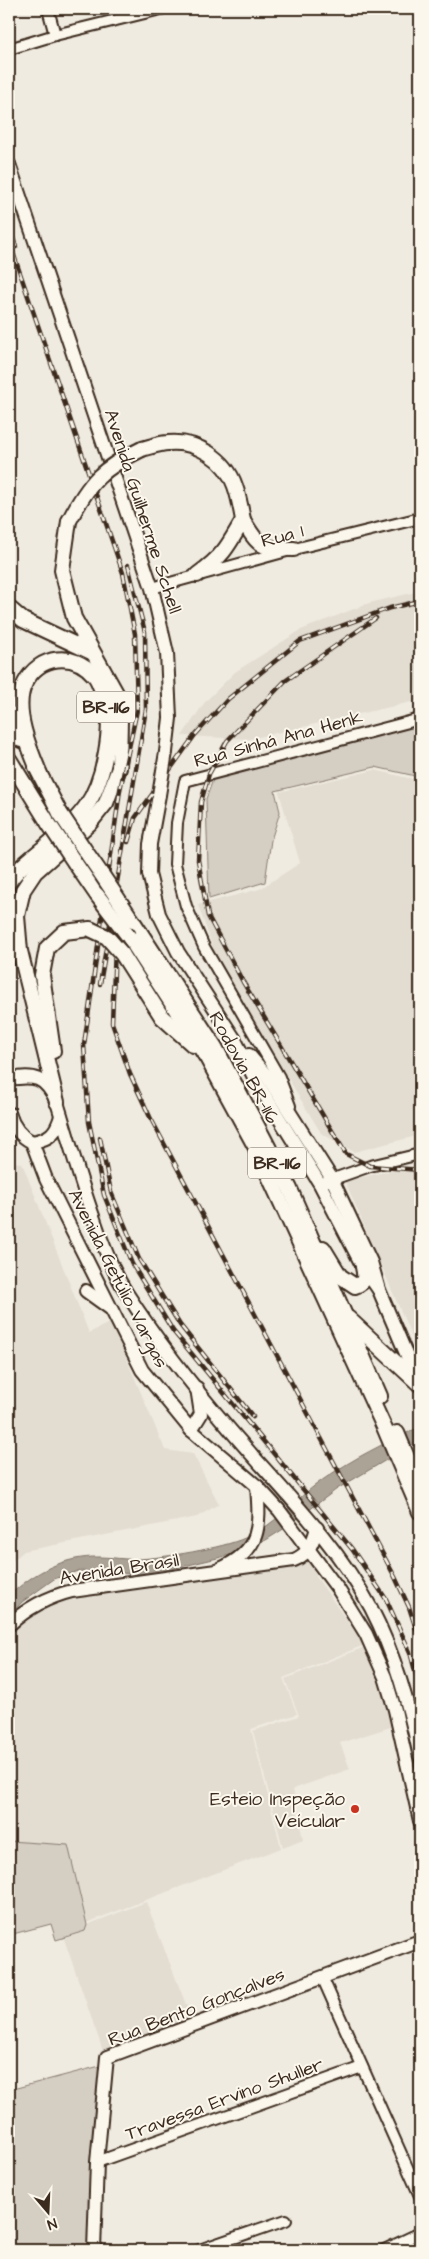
<svg xmlns="http://www.w3.org/2000/svg" width="429" height="2259" font-family="'Architects Daughter',sans-serif">
<style>
.built{fill:#e2dcd1}
.green{fill:#d5cec3;stroke:#887c70}
.water{fill:#aca397;stroke:#7f7367}
.lines{fill:none;stroke-linecap:round;stroke-linejoin:round}
.minor-casing{stroke:#3b2a1e;stroke-width:14}
.major-casing{stroke:#3b2a1e;stroke-width:16}
.highway-casing{stroke:#3b2a1e;stroke-width:18}
.minor{stroke:#fbf7ec;stroke-width:10}
.major{stroke:#fbf7ec;stroke-width:12}
.highway{stroke:#fbf7ec;stroke-width:14}
.rail-casing{stroke:#3b2a1e;stroke-width:4.5}
.rail{stroke:#fbf7ec;stroke-width:2.5;stroke-dasharray:8;stroke-linecap:butt}
.major-bridge-casing{stroke:#3b2a1e;stroke-width:16;stroke-linecap:butt}
.highway-bridge-casing{stroke:#3b2a1e;stroke-width:18;stroke-linecap:butt}
.major-bridge{stroke:#fbf7ec;stroke-width:12}
.highway-bridge{stroke:#fbf7ec;stroke-width:14}
.poi-dot{fill:#c8321e;stroke:#fbf7ec;stroke-width:2}
.labels{text-anchor:middle;stroke-width:4;stroke-linejoin:round;paint-order:stroke}
.shield{fill:#fbf7ec;stroke:#75685c;stroke-width:1}
.shield-label{font-size:18px;font-weight:bold;fill:#3b2a1e}
.street-label{font-size:19px;fill:#3b2a1e;stroke:#fbf7ec}
.poi-label{font-size:19px;fill:#3b2a1e;stroke:#fbf7ec;text-anchor:end}
</style>
<rect width="100%" height="100%" fill="#f0ebe0"/>
<filter id="ink" filterUnits="userSpaceOnUse"><feTurbulence type="fractalNoise" baseFrequency=".02" numOctaves="2"/><feDisplacementMap in="SourceGraphic" scale="10" xChannelSelector="R" yChannelSelector="G"/><feConvolveMatrix kernelMatrix="1 2 1 2 8 2 1 2 1" color-interpolation-filters="sRGB"/></filter>
<g filter="url(#ink)">
<g class="built">
<path d="M420 591V700L250 739 182 736 205 702 235 672 301 630 369 603Z"/>
<path d="M375 770 420 781V1135L354 1152 321 1133 218 962 198 905 260 889 300 863 279 792Z"/>
<path d="M9 1162 22 1163 89 1333 111 1322 165 1450 193 1454 219 1504 197 1517 24 1551 9 1564Z"/>
<path d="M420 1164V1356L345 1181Z"/>
<path d="M306 1560 309 1561 317 1578 364 1645 283 1678 297 1714 251 1729 281 1848 86 1923 68 1845 9 1841V1633L19 1622 51 1603 248 1573Z"/>
<path d="M365 1647 382 1685 394 1726 340 1743 350 1769 293 1789 303 1840 283 1848 253 1731 299 1716 285 1679Z"/>
<path d="M146 1902 192 2020 104 2054 64 1939 85 1931 87 1925Z"/>
</g>
<g class="green">
<path d="M420 724V777L375 767 275 791 280 812 271 840 265 882 209 899 206 799 214 777Z"/>
<path d="M9 1841 68 1845 87 1925 85 1931 56 1940 51 1924 9 1935Z"/>
<path d="M100 2066 90 2250H9V2090Z"/>
</g>
<path class="water" d="M420 1427V1440L337 1489 285 1528 266 1540 230 1555 155 1573 138 1574 78 1571 54 1579 22 1602 9 1616V1596C34 1572 64 1556 100 1557 112 1557 125 1560 137 1559 163 1558 223 1548 245 1538 275 1526 295 1499 321 1481 352 1459 386 1442 420 1427Z"/>
<g class="lines">
<g class="minor-casing">
<g id="minor">
<path d="M48 9 55 35"/>
<path d="M9 49 55 35 161 9"/>
<path d="M152 588 294 549 420 518"/>
<path d="M290 1106 279 1077 204 947 186 906 175 864 177 823 185 781 420 719"/>
<path d="M325 1182 370 1166 420 1154"/>
<path d="M323 1979 420 2196"/>
<path d="M97 2162 362 2067"/>
<path d="M199 2250 286 2220"/>
<path d="M384 2250 420 2233"/>
</g>
</g>
<g class="major-casing">
<g id="major">
<path d="M9 164 152 588 167 653 170 718 166 752"/>
<path d="M159 795 150 844 149 874 159 914 178 952 234 1038 256 1081 320 1184 363 1267 379 1290"/>
<path d="M249 1055 266 1075 332 1179 371 1262 379 1290 419 1384"/>
<path d="M9 1079C35 1075 45 1076 57 1102 69 1141 80 1180 94 1219 102 1243 112 1270 126 1292 157 1341 194 1388 232 1432 281 1489 335 1541 371 1608 395 1654 409 1706 420 1756"/>
<path d="M9 1113C13 1127 20 1136 32 1142L46 1179 142 1370 191 1430 257 1486 279 1510 338 1589 366 1634 385 1677 395 1710 420 1821"/>
<path d="M32 1142C50 1139 56 1133 61 1116"/>
<path d="M86 1291 111 1309"/>
<path d="M191 1430 201 1414 197 1388"/>
<path d="M220 1569C262 1550 260 1526 257 1486"/>
<path d="M9 1625C27 1608 48 1597 72 1591L294 1560C309 1554 313 1542 317 1528"/>
<path d="M94 2250 97 2162 107 2057 420 1941"/>
</g>
</g>
<g class="highway-casing">
<g id="highway">
<path d="M142 449C150 447 160 443 168 443 196 440 226 459 235 486 239 497 241 509 243 520 227 548 223 556 197 575"/>
<path d="M243 520C259 548 262 549 294 549"/>
<path d="M9 608 23 620 93 653"/>
<path d="M9 713 21 740"/>
<path d="M9 759 49 824"/>
<path d="M36 767 60 813"/>
<path d="M84 849 102 875"/>
<path d="M75 863 97 895"/>
<path d="M9 882C16 870 30 859 41 850 80 817 97 804 106 752 109 735 111 712 104 696 101 690 99 680 94 675 74 651 39 655 25 683 12 708 30 751 40 774"/>
<path d="M132 920 215 1047 263 1137 290 1189 380 1396"/>
<path d="M129 937 207 1058 256 1148 384 1427 420 1512"/>
<path d="M122 954 162 1017 193 1045"/>
<path d="M53 1051 42 975 47 948 64 932 90 929"/>
<path d="M57 1102 20 951 17 916 23 890 35 872 90 823 106 803 119 768 120 720 116 693 74 618 62 570 69 521"/>
<path d="M323 1248 340 1276 355 1286C366 1283 365 1276 363 1267"/>
<path d="M348 1318 419 1384"/>
<path d="M397 1433 420 1488"/>
</g>
</g>
<use href="#minor" class="minor"/>
<use href="#major" class="major"/>
<use href="#highway" class="highway"/>
<g class="rail-casing">
<g id="rail">
<path d="M9 226 16 247"/>
<path d="M9 241 123 573 135 634 137 710 120 790 84 1045 89 1122 104 1195 132 1264 173 1331 352 1549 386 1599 410 1652 420 1690"/>
<path d="M376 618 285 681 227 741 209 774 201 802 198 860 208 916 243 982 346 1154 370 1166 420 1170"/>
<path d="M128 842 135 818 195 735 228 699 300 641 390 608 420 601"/>
<path d="M116 920 112 1023 130 1074 150 1117 395 1577 409 1607 420 1641"/>
<path d="M100 984 146 709 145 632 128 565"/>
<path d="M100 1138 111 1192 139 1259 180 1325 253 1417"/>
</g>
</g>
<use href="#rail" class="rail"/>
<g class="major-bridge-casing">
<path id="major-bridge" d="M159 795 166 752"/>
</g>
<g class="highway-bridge-casing">
<g id="highway-bridge">
<path d="M69 521C89 482 102 468 142 449"/>
<path d="M60 813 84 849"/>
<path d="M49 824 75 863"/>
<path d="M102 875 132 920"/>
<path d="M97 895 129 937"/>
<path d="M90 929 107 937 122 954"/>
</g>
</g>
<use href="#major-bridge" class="major-bridge"/>
<use href="#highway-bridge" class="highway-bridge"/>
</g>
</g>
<circle class="poi-dot" cx="355" cy="1809" r="5"/>
<g class="labels">
<g class="shield">
<rect x="77" y="691.5" width="58" height="31" rx="4"/>
<rect x="248" y="1147.5" width="58" height="31" rx="4"/>
</g>
<g class="shield-label">
<text x="106" y="713">BR-116</text>
<text x="277" y="1169">BR-116</text>
</g>
<g class="street-label">
<text transform="translate(144 511) rotate(72)" y="7">Avenida Guilherme Schell</text>
<text transform="translate(282 535) rotate(-15)" y="7">Rua 1</text>
<text transform="translate(278 738) rotate(-15)" y="7">Rua Sinhá Ana Henk</text>
<text transform="translate(245 1067) rotate(61)" y="7">Rodovia BR-116</text>
<text transform="translate(119 1278) rotate(63)" y="7">Avenida Getúlio Vargas</text>
<text transform="translate(119 1568) rotate(-9)" y="7">Avenida Brasil</text>
<text transform="translate(196 2006) rotate(-21)" y="7">Rua Bento Gonçalves</text>
<text transform="translate(224 2098) rotate(-20)" y="7">Travessa Ervino Shuller</text>
</g>
<g class="poi-label">
<text x="345" y="1805">Esteio Inspeção<tspan x="345" dy="22">Veícular</tspan></text>
</g>
</g>
<rect width="429" height="2259" fill="none" stroke="#fbf7ec" stroke-width="30"/>
<rect x="15" y="15" width="399" height="2229" fill="none" stroke="#3b2a1e" stroke-width="2" filter="url(#ink)"/>
<g transform="translate(48 2212) rotate(161)" stroke="#fbf7ec" stroke-width="4" paint-order="stroke">
<path d="M0-4L9 19L0 12L-9 19Z" fill="#3b2a1e"/>
<text y="-8" font-size="14" font-weight="bold" text-anchor="middle" fill="#3b2a1e">N</text>
</g>
</svg>
